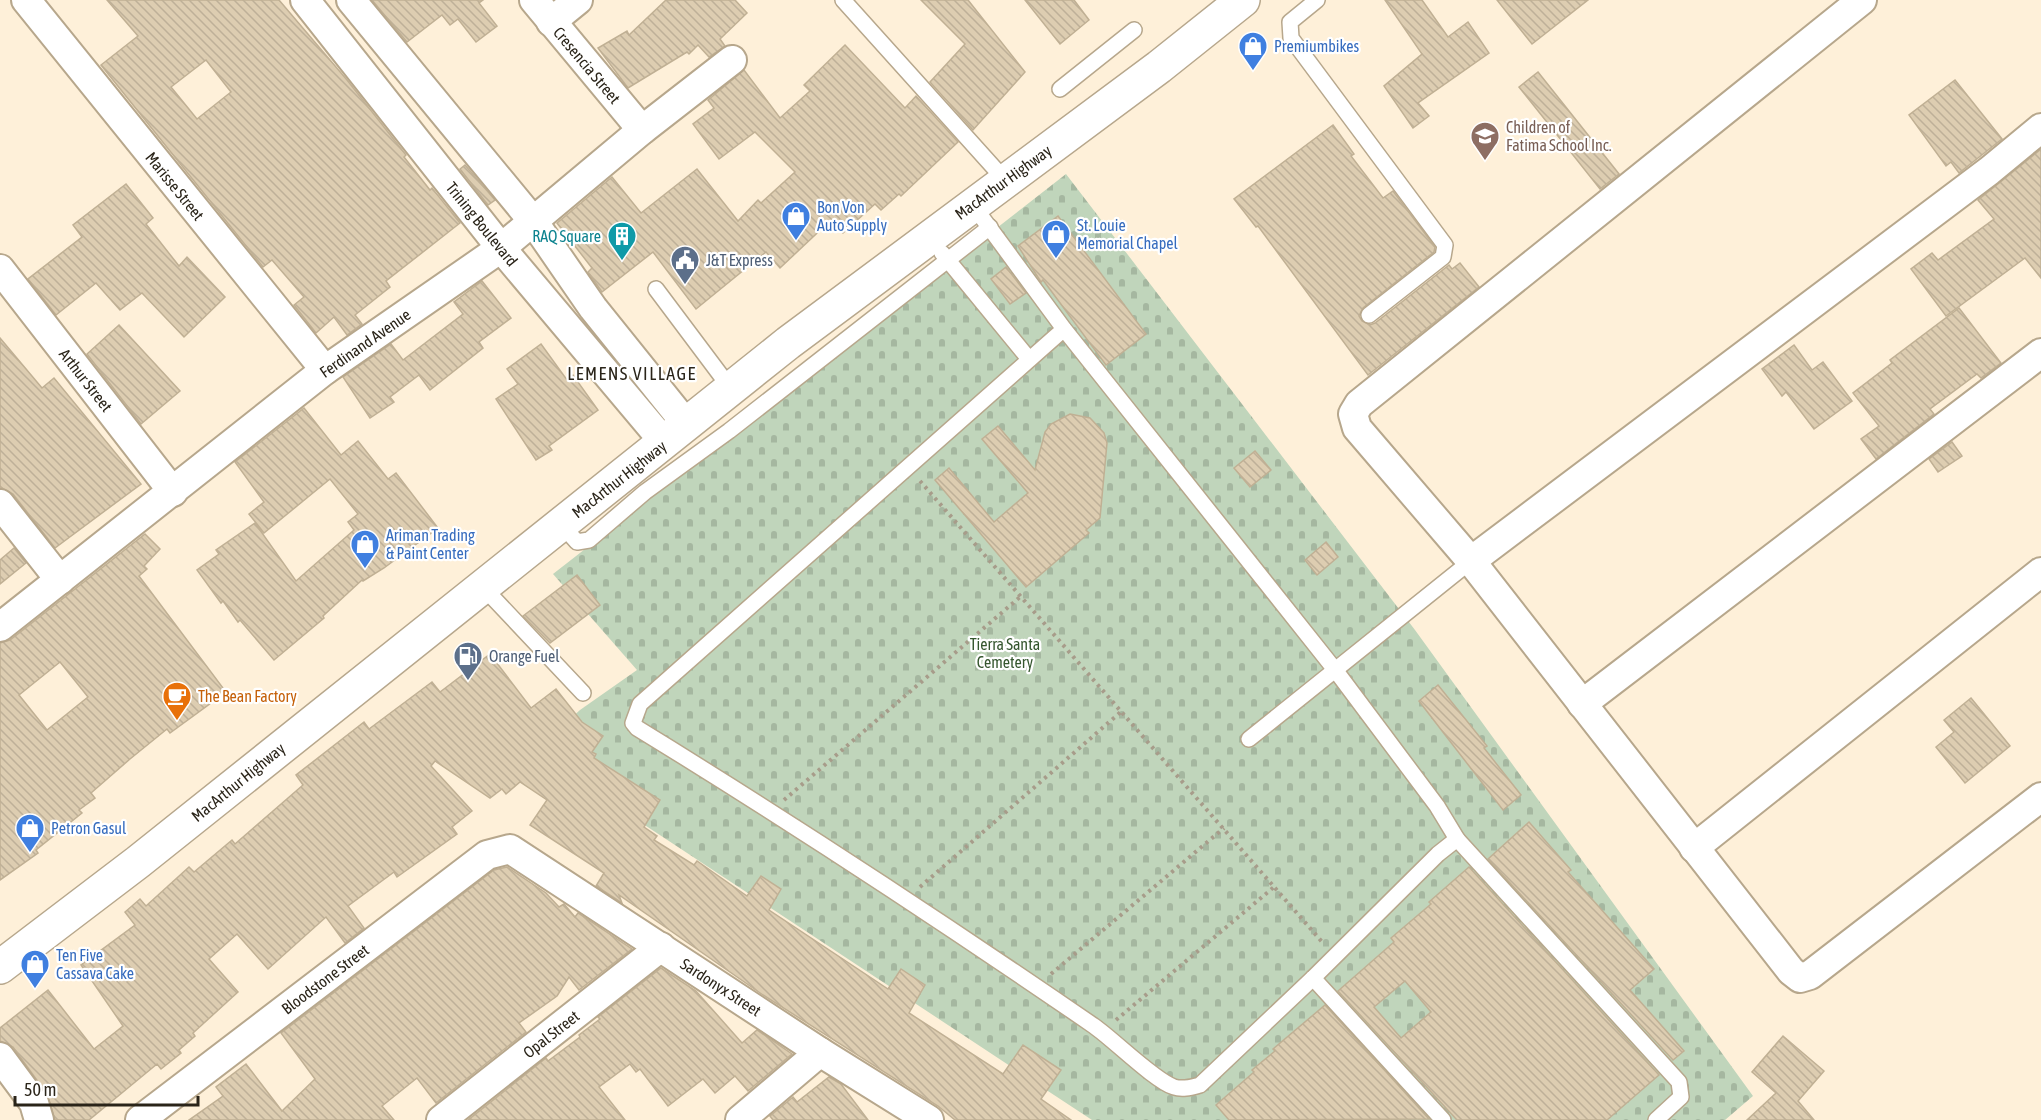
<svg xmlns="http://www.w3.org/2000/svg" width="2041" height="1120" font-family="'Asap Condensed',sans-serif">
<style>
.cemetery{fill:url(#cemetery-stones)}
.building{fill:url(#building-back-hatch);stroke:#c0b094;stroke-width:1.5;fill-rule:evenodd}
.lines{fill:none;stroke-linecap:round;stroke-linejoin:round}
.lane-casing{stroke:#b7a78c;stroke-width:18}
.street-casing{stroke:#b7a78c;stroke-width:32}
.highway-casing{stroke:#b7a78c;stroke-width:36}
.path{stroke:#a79c8a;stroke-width:4;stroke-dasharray:3 4.5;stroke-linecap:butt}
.lane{stroke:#fff;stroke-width:15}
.street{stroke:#fff;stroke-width:28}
.highway{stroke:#fff;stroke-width:33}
.labels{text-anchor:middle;stroke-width:4.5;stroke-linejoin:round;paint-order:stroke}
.shop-label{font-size:16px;fill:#366cbe;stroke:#fff;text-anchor:start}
.street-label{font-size:16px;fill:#2a2419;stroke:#fff}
.education-label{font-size:16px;fill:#785e54;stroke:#fff;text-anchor:start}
.culture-label{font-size:16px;fill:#0d838f;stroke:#fff;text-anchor:end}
.service-label{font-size:16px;fill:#4e5e75;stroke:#fff;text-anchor:start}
.park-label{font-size:16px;fill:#35562e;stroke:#fff}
.food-label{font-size:16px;fill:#c56008;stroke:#fff;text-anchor:start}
.neighbourhood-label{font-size:18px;letter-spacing:1.5px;fill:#2a2419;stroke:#fff}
</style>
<defs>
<pattern id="cemetery-stones" width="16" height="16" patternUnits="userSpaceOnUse" patternTransform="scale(1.5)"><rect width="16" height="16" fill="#c0d5bb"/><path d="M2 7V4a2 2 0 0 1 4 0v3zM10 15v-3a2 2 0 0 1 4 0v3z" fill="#a5b7a0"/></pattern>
<pattern id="building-back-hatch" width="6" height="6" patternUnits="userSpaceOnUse" patternTransform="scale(1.5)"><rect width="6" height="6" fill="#ddcdb1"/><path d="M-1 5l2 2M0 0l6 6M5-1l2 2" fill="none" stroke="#beb098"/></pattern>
</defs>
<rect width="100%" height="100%" fill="#fef0d9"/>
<path class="cemetery" d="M1066 174 1415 630 1753 1096 1725 1120H1092L534 752 580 710 637 670 553 574Z"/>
<g class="building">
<path d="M107 0H279L347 80 406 155 404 157 430 190 432 188 460 223 386 281 390 287 355 315 362 324 347 335 334 317 316 333 294 305 304 297 272 260 263 267 101 65 138 36ZM206 60 231 92 197 119 171 87Z"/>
<path d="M372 0H483L479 3 497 26 476 42 458 19 450 25 442 15 407 42Z"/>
<path d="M666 0H735L747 13 720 39 725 46 709 57 698 45 689 54 687 52 628 88 598 48 627 31 629 35Z"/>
<path d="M921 0H968L1025 72 973 130 930 82 965 44Z"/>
<path d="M1025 0H1074L1089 20 1060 44Z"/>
<path d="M1385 0H1422L1448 37 1468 22 1489 53 1418 103 1429 116 1413 128 1384 86 1422 54Z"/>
<path d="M1497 0H1588L1532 44Z"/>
<path d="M845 45 905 108 916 96 958 142 901 196 899 194 881 210 875 204 843 233 831 220 780 268 766 252 696 309 653 252 602 292 588 272 592 268 557 223 612 177 641 213 697 169 738 221 758 200 761 203 795 172 755 132 719 159 693 124 714 108 708 100 744 70 780 118 810 91 804 85Z"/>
<path d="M1538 72 1619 174 1600 189 1519 87Z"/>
<path d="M1955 80 2002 139 1959 173 1951 162 1946 166 1909 115Z"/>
<path d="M1333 125 1354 154 1351 156 1383 198 1393 191 1435 247 1434 252 1363 308 1359 316 1362 321 1370 325 1375 323 1449 265 1452 269 1460 263 1479 287 1368 375 1258 226 1256 227 1234 199Z"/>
<path d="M2041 149V278L2025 258 1946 316 1911 269 1932 253 1938 260 1994 219 1978 200Z"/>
<path d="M465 165 495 200 488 205 460 169Z"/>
<path d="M126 184 153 218 146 224 179 266 187 257 225 297 184 337 142 293 120 310 96 283 56 315 28 279 82 237 73 225Z"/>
<path d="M1058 216 1146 334 1106 365 1043 280 1041 282 1018 246Z"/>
<path d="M1006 267 1026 293 1010 304 991 279Z"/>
<path d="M482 281 511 318 479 342 483 348 430 390 419 375 390 397 394 402 370 418 343 377 391 344 403 360 463 314 454 302Z"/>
<path d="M1959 308 2001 363 1981 378 1977 374 1930 409 1934 414 1876 459 1861 439 1879 426 1853 393 1892 363 1890 360Z"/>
<path d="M119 325 180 391 141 424 87 354Z"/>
<path d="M0 338 42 388 54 378 141 484 55 548 13 494 0 487Z"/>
<path d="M541 344 567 380 573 375 598 410 549 446 552 450 536 460 496 399 518 384 507 369Z"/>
<path d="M1794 345 1812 370 1823 362 1852 401 1814 429 1786 392 1782 396 1762 369Z"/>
<path d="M304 408 341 455 358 441 388 479 396 473 438 528 384 568 363 581 362 580 323 616 324 618 274 660 240 620 238 622 223 601 221 603 197 570 219 554 216 550 255 523 296 581 354 530 348 522 358 514 330 479 264 533 249 514 264 502 235 462Z"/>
<path d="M1070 414 1090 418 1104 433 1107 443 1100 518 1086 530 1089 533 1026 587 935 480 949 468 994 522 1028 493 982 439 998 426 1035 470 1045 432 1051 424Z"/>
<path d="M1952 442 1962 456 1938 472 1929 459Z"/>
<path d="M1255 451 1271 470 1250 487 1234 468Z"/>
<path d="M145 534 160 549 144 566 147 569 139 576 226 692 170 733 167 729 130 759 91 793 95 798 79 810 82 813 36 850 38 853 0 880V643L10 640ZM60 662 88 697 47 730 19 695Z"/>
<path d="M1326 542 1338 557 1317 575 1305 560Z"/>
<path d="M14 548 26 563 0 584V560Z"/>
<path d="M577 575 600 605 550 643 523 616Z"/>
<path d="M490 654 531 708 556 689 582 722 603 736 592 752 596 754 594 758 660 800 644 827 657 836 654 840 694 865 697 861 747 896 761 876 781 889 769 910 888 989 901 969 925 985 909 1013 1003 1074 1023 1045 1061 1070 1041 1099 1071 1120H955L938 1106 763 995 619 895 622 903 596 886 604 873 530 825 547 800 520 782 506 794 502 789 490 798 435 761 431 766 472 811 452 827 457 834 397 877 394 872 348 906 364 928 345 943 326 917 268 969 237 934 209 959 238 992 193 1033 195 1036 179 1050 181 1053 161 1069 157 1064 89 1120H55L47 1094 13 1047 0 1041V1028L48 990 94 1049 123 1026 81 965 135 925 125 912 140 899 146 906 189 867 194 872 232 840 235 844 303 785 296 775 364 722 369 729 432 682 440 692Z"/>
<path d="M1438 685 1487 746 1484 748 1521 795 1503 810 1419 701Z"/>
<path d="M1971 698 2010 746 1965 783 1936 747 1954 732 1944 720Z"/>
<path d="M1529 822 1571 870 1568 872 1654 969 1630 990 1684 1051 1673 1060 1488 859Z"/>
<path d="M507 867 546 893 559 907 564 904 575 917 578 913 632 949 579 990 569 977 557 996 519 1023 526 1032 436 1103 417 1078 382 1106 394 1120H189L223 1096 216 1087 246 1064 282 1111 315 1079 281 1033 494 870Z"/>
<path d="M1469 867 1659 1075 1607 1120H1457L1338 991 1394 942 1391 938 1431 904 1429 902ZM1405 981 1431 1012 1401 1038 1374 1007Z"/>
<path d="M661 968 696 991 742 1043 757 1030 792 1054 748 1091 735 1076 715 1093 703 1079 668 1106 640 1069 636 1072 630 1064 599 1087 625 1120H468L546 1058 548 1061 580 1037 579 1035 600 1019 598 1017Z"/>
<path d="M1325 1005 1429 1119 1229 1120 1216 1105 1254 1072 1252 1070 1275 1051 1273 1049Z"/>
<path d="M1783 1036 1824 1071 1798 1101 1814 1120H1747L1776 1093 1752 1072Z"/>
<path d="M829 1077 841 1084 868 1120H773L770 1116 793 1097 797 1102Z"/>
</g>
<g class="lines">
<g class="lane-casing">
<g id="lane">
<path d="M843 0 1005 180"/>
<path d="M1317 0 1290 22 1291 38 1445 245 1443 257 1369 315"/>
<path d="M1060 89 1134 30"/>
<path d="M972 204 1064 329 1336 671 1437 806 1457 839 1438 854 1313 978 1200 1085C1192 1087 1183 1090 1174 1087 1155 1081 1114 1040 1094 1026 944 923 792 823 637 728L633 723 640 704 1064 329"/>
<path d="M942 253 1029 359"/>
<path d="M656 289 731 389"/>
<path d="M561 524 577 542 589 540 645 492 729 431 990 227"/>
<path d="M482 586 583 693"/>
<path d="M1249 739 1471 561"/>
<path d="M1457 839 1679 1082 1681 1097 1656 1120"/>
<path d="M1313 978 1443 1120"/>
</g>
</g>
<g class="street-casing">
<g id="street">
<path d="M26 0 325 370"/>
<path d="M305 0 501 248 665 443"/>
<path d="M351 0 533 221 593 308 687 425"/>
<path d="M534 0 642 130"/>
<path d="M1862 0 1359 404 1353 414 1357 428 1471 561 1791 971 1800 978 1810 975 2041 797"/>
<path d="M551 22 578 0"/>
<path d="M0 269 173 492"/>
<path d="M0 504 60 580"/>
<path d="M1471 561 1989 171 2041 128"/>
<path d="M0 627 325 370 501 248 642 130 732 60"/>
<path d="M1582 704 2041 353"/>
<path d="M1694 848 2041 572"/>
<path d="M0 1057 34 1103 39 1120"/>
<path d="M140 1120 487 855 510 849 820 1052 929 1120"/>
<path d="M441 1120 661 947"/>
<path d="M740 1120 820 1052"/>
</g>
</g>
<g class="highway-casing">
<path id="highway" d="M0 967 138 862 788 343 1159 67 1243 0"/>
</g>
<g class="path">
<path d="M920 481 1323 943"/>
<path d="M784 800 1020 597"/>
<path d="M920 887 1123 710"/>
<path d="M1051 974 1224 828"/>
<path d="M1116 1020 1274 887"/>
</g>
<use href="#lane" class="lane"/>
<use href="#street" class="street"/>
<use href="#highway" class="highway"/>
</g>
<defs>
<g id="shop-pin" transform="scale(1.5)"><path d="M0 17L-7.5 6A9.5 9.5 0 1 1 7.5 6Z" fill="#3f7fe0" stroke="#fff"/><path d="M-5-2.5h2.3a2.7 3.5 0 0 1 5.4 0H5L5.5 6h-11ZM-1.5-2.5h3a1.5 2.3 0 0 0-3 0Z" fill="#fff"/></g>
<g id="school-pin" transform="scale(1.5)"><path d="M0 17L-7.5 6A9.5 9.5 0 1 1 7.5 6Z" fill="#8d6e63" stroke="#fff"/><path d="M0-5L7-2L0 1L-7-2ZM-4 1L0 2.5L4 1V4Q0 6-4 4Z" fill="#fff"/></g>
<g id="building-pin" transform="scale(1.5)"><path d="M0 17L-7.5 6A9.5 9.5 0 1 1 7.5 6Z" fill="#0f9aa8" stroke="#fff"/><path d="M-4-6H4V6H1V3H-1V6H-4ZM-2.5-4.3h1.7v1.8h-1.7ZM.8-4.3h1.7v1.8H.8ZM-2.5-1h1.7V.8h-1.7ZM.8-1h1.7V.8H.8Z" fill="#fff"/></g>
<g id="civic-pin" transform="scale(1.5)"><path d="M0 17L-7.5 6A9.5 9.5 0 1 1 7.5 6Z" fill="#5c6f8a" stroke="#fff"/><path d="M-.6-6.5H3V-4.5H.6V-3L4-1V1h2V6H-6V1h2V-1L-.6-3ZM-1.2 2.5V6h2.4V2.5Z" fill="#fff"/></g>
<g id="fuel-pin" transform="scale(1.5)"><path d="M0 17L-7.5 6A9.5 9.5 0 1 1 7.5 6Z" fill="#5c6f8a" stroke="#fff"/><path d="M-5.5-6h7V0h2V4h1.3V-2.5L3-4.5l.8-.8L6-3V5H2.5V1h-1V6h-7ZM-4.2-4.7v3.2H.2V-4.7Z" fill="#fff"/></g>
<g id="cafe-pin" transform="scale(1.5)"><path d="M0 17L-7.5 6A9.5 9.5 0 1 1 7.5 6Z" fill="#e8710a" stroke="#fff"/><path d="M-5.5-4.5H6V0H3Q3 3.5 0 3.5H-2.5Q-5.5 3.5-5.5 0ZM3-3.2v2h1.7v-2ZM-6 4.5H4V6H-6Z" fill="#fff"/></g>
</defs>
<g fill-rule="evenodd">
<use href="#shop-pin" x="1253" y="46"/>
<use href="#school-pin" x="1485" y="136"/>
<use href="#shop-pin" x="796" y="216"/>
<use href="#shop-pin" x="1056" y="234"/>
<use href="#building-pin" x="622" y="236"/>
<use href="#civic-pin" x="685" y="260"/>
<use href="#shop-pin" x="365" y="544"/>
<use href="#fuel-pin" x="468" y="656"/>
<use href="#cafe-pin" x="177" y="696"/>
<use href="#shop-pin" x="30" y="828"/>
<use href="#shop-pin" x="35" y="964"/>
</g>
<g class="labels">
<g class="shop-label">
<text x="1274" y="52">Premiumbikes</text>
<text x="817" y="213">Bon Von<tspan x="817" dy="18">Auto Supply</tspan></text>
<text x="1077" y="231">St. Louie<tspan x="1077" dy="18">Memorial Chapel</tspan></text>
<text x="386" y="541">Ariman Trading<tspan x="386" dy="18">&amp; Paint Center</tspan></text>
<text x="51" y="834">Petron Gasul</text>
<text x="56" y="961">Ten Five<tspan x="56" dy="18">Cassava Cake</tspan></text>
</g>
<g class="street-label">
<text transform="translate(587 65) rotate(50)" y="6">Cresencia Street</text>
<text transform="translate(1003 182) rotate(-36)" y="6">MacArthur Highway</text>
<text transform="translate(175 186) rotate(51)" y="6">Marisse Street</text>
<text transform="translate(482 224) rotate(51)" y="6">Trining Boulevard</text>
<text transform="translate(365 343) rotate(-35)" y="6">Ferdinand Avenue</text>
<text transform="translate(86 380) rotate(52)" y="6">Arthur Street</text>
<text transform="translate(619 479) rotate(-38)" y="6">MacArthur Highway</text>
<text transform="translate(238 782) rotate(-39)" y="6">MacArthur Highway</text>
<text transform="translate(325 979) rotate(-37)" y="6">Bloodstone Street</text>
<text transform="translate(721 987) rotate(33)" y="6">Sardonyx Street</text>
<text transform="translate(551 1034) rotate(-38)" y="6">Opal Street</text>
</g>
<g class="education-label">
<text x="1506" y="133">Children of<tspan x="1506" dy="18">Fatima School Inc.</tspan></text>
</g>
<g class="culture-label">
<text x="601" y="242">RAQ Square</text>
</g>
<g class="service-label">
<text x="706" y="266">J&amp;T Express</text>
<text x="489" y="662">Orange Fuel</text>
</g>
<g class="park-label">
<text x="1005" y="650">Tierra Santa<tspan x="1005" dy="18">Cemetery</tspan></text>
</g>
<g class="food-label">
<text x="198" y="702">The Bean Factory</text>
</g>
<g class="neighbourhood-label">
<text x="632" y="380">LEMENS VILLAGE</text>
</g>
</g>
<path d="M15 1096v9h183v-9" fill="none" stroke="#2a2419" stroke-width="3"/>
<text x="24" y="1096" font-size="18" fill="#2a2419" stroke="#ffffff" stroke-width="4.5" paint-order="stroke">50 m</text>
</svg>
